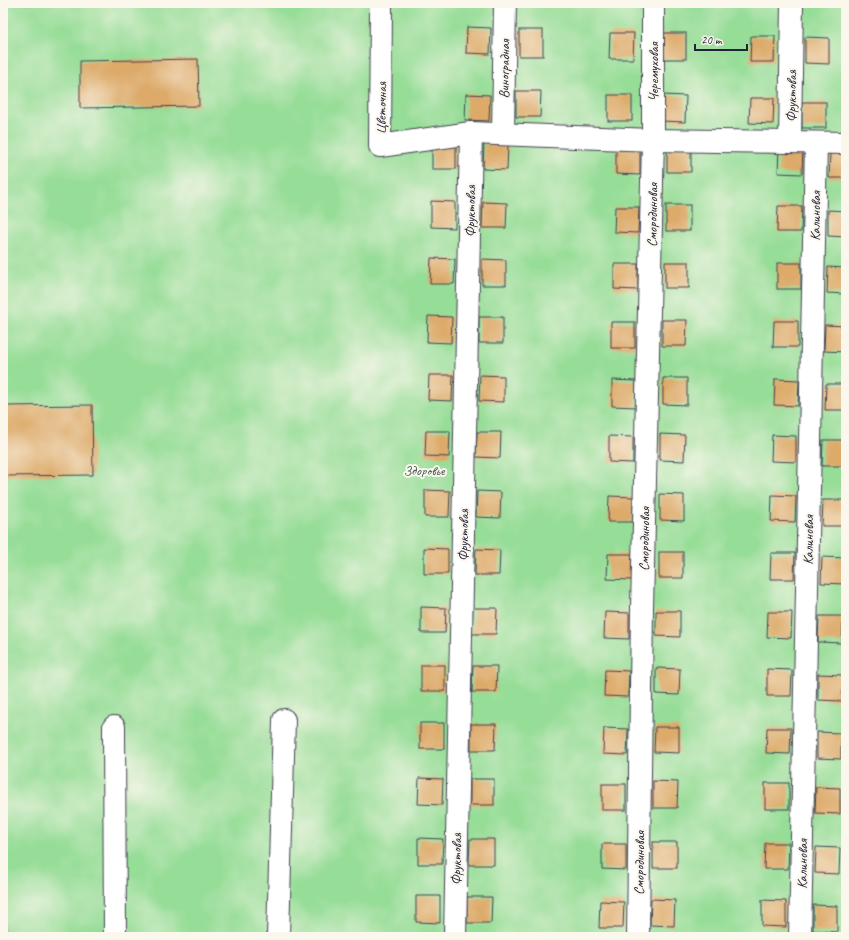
<svg xmlns="http://www.w3.org/2000/svg" width="849" height="940" font-family="Caveat,sans-serif">
<style>
.green{fill:#96dd97;stroke:#5c8069}
.building{fill:#ddaa6a}
.lines{fill:none;stroke-linecap:round;stroke-linejoin:round}
.minor-casing{stroke:#413f50;stroke-width:24}
.minor{stroke:#fff;stroke-width:22}
.labels{text-anchor:middle;stroke-width:4;stroke-linejoin:round;paint-order:stroke}
.street-label{font-size:14px;fill:#22223b;stroke:#fbf7ec}
.park-label{font-size:14px;fill:#455a57;stroke:#fbf7ec}
</style>
<rect width="100%" height="100%" fill="#fbf7ec"/>
<filter id="ink" filterUnits="userSpaceOnUse"><feTurbulence type="fractalNoise" baseFrequency=".025" numOctaves="2"/><feDisplacementMap in="SourceGraphic" scale="8" xChannelSelector="R" yChannelSelector="G"/><feConvolveMatrix kernelMatrix="1 2 1 2 8 2 1 2 1" color-interpolation-filters="sRGB"/></filter>
<filter id="wash" filterUnits="userSpaceOnUse"><feTurbulence type="fractalNoise" baseFrequency=".012" numOctaves="4" result="noise"/><feDisplacementMap in="SourceGraphic" scale="16" xChannelSelector="R" yChannelSelector="G"/><feGaussianBlur stdDeviation="0.9" result="paint"/><feColorMatrix in="noise" values="0 0 0 0 0 0 0 0 0 0 0 0 0 0 0 0 0 1.4 0 .05"/><feComposite in="paint" operator="in"/></filter>
<g filter="url(#wash)">
<rect width="100%" height="100%" fill="#f2e3c6"/>
<rect class="green" x="3" y="3" width="843" height="934"/>
<g id="blocks">
<g class="building">
<path d="M467 27 491 28 490 54 466 53Z"/>
<rect x="519" y="30" width="24" height="26"/>
<path d="M610 33H634L633 59H609Z"/>
<rect x="662" y="33" width="24" height="26"/>
<path d="M751 36H775L774 62H750Z"/>
<path d="M805 37 829 38V64L805 63Z"/>
<path d="M198 59 199 106 80 108V61Z"/>
<path d="M516 91H541L540 117H516Z"/>
<path d="M466 94 490 95 489 121 465 120Z"/>
<rect x="608" y="95" width="24" height="26"/>
<path d="M662 95 686 96 685 122 661 121Z"/>
<path d="M750 98H774L773 124 749 123Z"/>
<rect x="802" y="102" width="24" height="26"/>
<rect x="432" y="143" width="24" height="26"/>
<path d="M484 144H508L507 170 483 169Z"/>
<path d="M667 146 691 147V172H667Z"/>
<path d="M779 147 803 148 802 174 778 173Z"/>
<path d="M616 148H640V175L616 174Z"/>
<path d="M830 152H846V178H829Z"/>
<path d="M431 201 455 202V228L431 227Z"/>
<path d="M483 202 507 203 506 228H482Z"/>
<rect x="666" y="205" width="24" height="26"/>
<path d="M778 206H802L801 232H777Z"/>
<path d="M615 207H639L638 233 614 232Z"/>
<path d="M828 210 846 211V237L828 236Z"/>
<path d="M431 258 455 259 454 284H430Z"/>
<path d="M482 259 506 260V285H482Z"/>
<rect x="665" y="262" width="24" height="26"/>
<rect x="777" y="263" width="24" height="26"/>
<path d="M614 264H638V290L614 289Z"/>
<path d="M828 267 846 268V294L827 293Z"/>
<path d="M428 316 452 317 451 343 427 342Z"/>
<rect x="479" y="317" width="24" height="26"/>
<path d="M662 320H687L686 346H662Z"/>
<path d="M774 321H798V347H773Z"/>
<rect x="611" y="322" width="24" height="26"/>
<path d="M825 325 846 326V352L824 351Z"/>
<path d="M429 375H453L452 401 428 400Z"/>
<path d="M480 375 504 376V402L479 401Z"/>
<path d="M663 378H687V405L663 404Z"/>
<path d="M775 379 799 380 798 406 774 405Z"/>
<path d="M612 380 636 381V407L612 406Z"/>
<path d="M826 384H846V410H825Z"/>
<path d="M92 405 93 475 3 476V406Z"/>
<path d="M426 431H450L449 457 425 456Z"/>
<path d="M477 432H501L500 458 476 457Z"/>
<path d="M660 434 685 435 684 461 660 460Z"/>
<path d="M772 435 796 436V462L771 461Z"/>
<path d="M609 436 633 437V463L609 462Z"/>
<path d="M823 440H846V466H822Z"/>
<path d="M425 490 450 491 449 517H425Z"/>
<path d="M477 491 501 492 500 518 476 517Z"/>
<path d="M660 494 684 495V521L660 520Z"/>
<path d="M772 495 796 496 795 522 771 521Z"/>
<path d="M609 496 633 497V522H608Z"/>
<path d="M823 500H846V526H822Z"/>
<path d="M424 548 448 549V574H424Z"/>
<path d="M476 549 500 550 499 575H475Z"/>
<rect x="659" y="552" width="24" height="26"/>
<path d="M771 553H795L794 579H770Z"/>
<path d="M608 554H632V580L607 579Z"/>
<path d="M822 557 846 558 845 584 821 583Z"/>
<path d="M421 607 446 608 445 633H421Z"/>
<path d="M473 608H497L496 634H472Z"/>
<path d="M656 611H680V637L656 636Z"/>
<path d="M605 612 629 613V639L604 638Z"/>
<path d="M768 612H792L791 638 767 637Z"/>
<path d="M819 616H843L842 643 818 642Z"/>
<rect x="421" y="665" width="24" height="26"/>
<path d="M473 666H497L496 692H472Z"/>
<path d="M656 668 680 669 679 695 656 694Z"/>
<path d="M767 669 792 670 791 696H767Z"/>
<path d="M605 670 629 671 628 697 604 696Z"/>
<path d="M818 674 843 675 842 701 818 700Z"/>
<rect x="420" y="723" width="24" height="26"/>
<path d="M471 724H496L495 750H471Z"/>
<path d="M655 727H679V753L654 752Z"/>
<path d="M604 728 628 729 627 755 603 754Z"/>
<path d="M767 728H791L790 754 766 753Z"/>
<path d="M817 732 841 733V759L817 758Z"/>
<path d="M419 778 443 779 442 805 418 804Z"/>
<rect x="470" y="779" width="24" height="26"/>
<path d="M653 781 678 782 677 808H653Z"/>
<rect x="765" y="783" width="24" height="26"/>
<rect x="602" y="784" width="24" height="26"/>
<path d="M816 787 840 788V814L815 813Z"/>
<path d="M418 838 443 839 442 864H418Z"/>
<path d="M470 839H494V865H469Z"/>
<rect x="653" y="842" width="24" height="26"/>
<path d="M765 843H789L788 869H764Z"/>
<path d="M602 844H626V870L602 869Z"/>
<path d="M816 847 840 848 839 874 815 873Z"/>
<path d="M416 896H440V923L416 922Z"/>
<path d="M467 897H492L491 923H467Z"/>
<path d="M651 899 675 900 674 926 650 925Z"/>
<path d="M762 900 786 901V927L762 926Z"/>
<path d="M600 901 624 902 623 928H599Z"/>
<path d="M813 905 837 906V932L813 931Z"/>
</g>
</g>
</g>
<g filter="url(#ink)">
<use href="#blocks" fill-opacity="0" stroke="#413f50" stroke-width="1"/>
<g class="lines">
<g class="minor-casing">
<g id="minor">
<path d="M381 3 380 146 471 133 653 140 846 143"/>
<path d="M503 134 505 3"/>
<path d="M790 142 792 3"/>
<path d="M114 727 115 937"/>
<path d="M278 937 284 720"/>
<path d="M455 937 471 133"/>
<path d="M638 937 642 608 653 140V3"/>
<path d="M800 937 816 143"/>
</g>
</g>
<use href="#minor" class="minor"/>
</g>
</g>
<g class="labels">
<g class="street-label">
<text transform="translate(504 69) rotate(-89)" y="5">Виноградная</text>
<text transform="translate(653 72) rotate(-90)" y="5">Черемуховая</text>
<text transform="translate(791 96) rotate(-89)" y="5">Фруктовая</text>
<text transform="translate(381 108) rotate(-89)" y="5">Цветочная</text>
<text transform="translate(470 211) rotate(-89)" y="5">Фруктовая</text>
<text transform="translate(652 215) rotate(-89)" y="5">Смородиновая</text>
<text transform="translate(815 216) rotate(-89)" y="5">Калиновая</text>
<text transform="translate(463 535) rotate(-89)" y="5">Фруктовая</text>
<text transform="translate(644 539) rotate(-89)" y="5">Смородиновая</text>
<text transform="translate(808 540) rotate(-89)" y="5">Калиновая</text>
<text transform="translate(456 859) rotate(-89)" y="5">Фруктовая</text>
<text transform="translate(639 863) rotate(-89)" y="5">Смородиновая</text>
<text transform="translate(802 864) rotate(-89)" y="5">Калиновая</text>
</g>
<g class="park-label">
<text x="424" y="475">Здоровье</text>
</g>
</g>
<rect width="849" height="940" fill="none" stroke="#fbf7ec" stroke-width="16"/>
<path d="M695 44v6h52v-6" fill="none" stroke="#22223b" stroke-width="2"/>
<text x="701" y="44" font-size="12" fill="#22223b" stroke="#fbf7ec" stroke-width="3" paint-order="stroke">20 m</text>
</svg>
